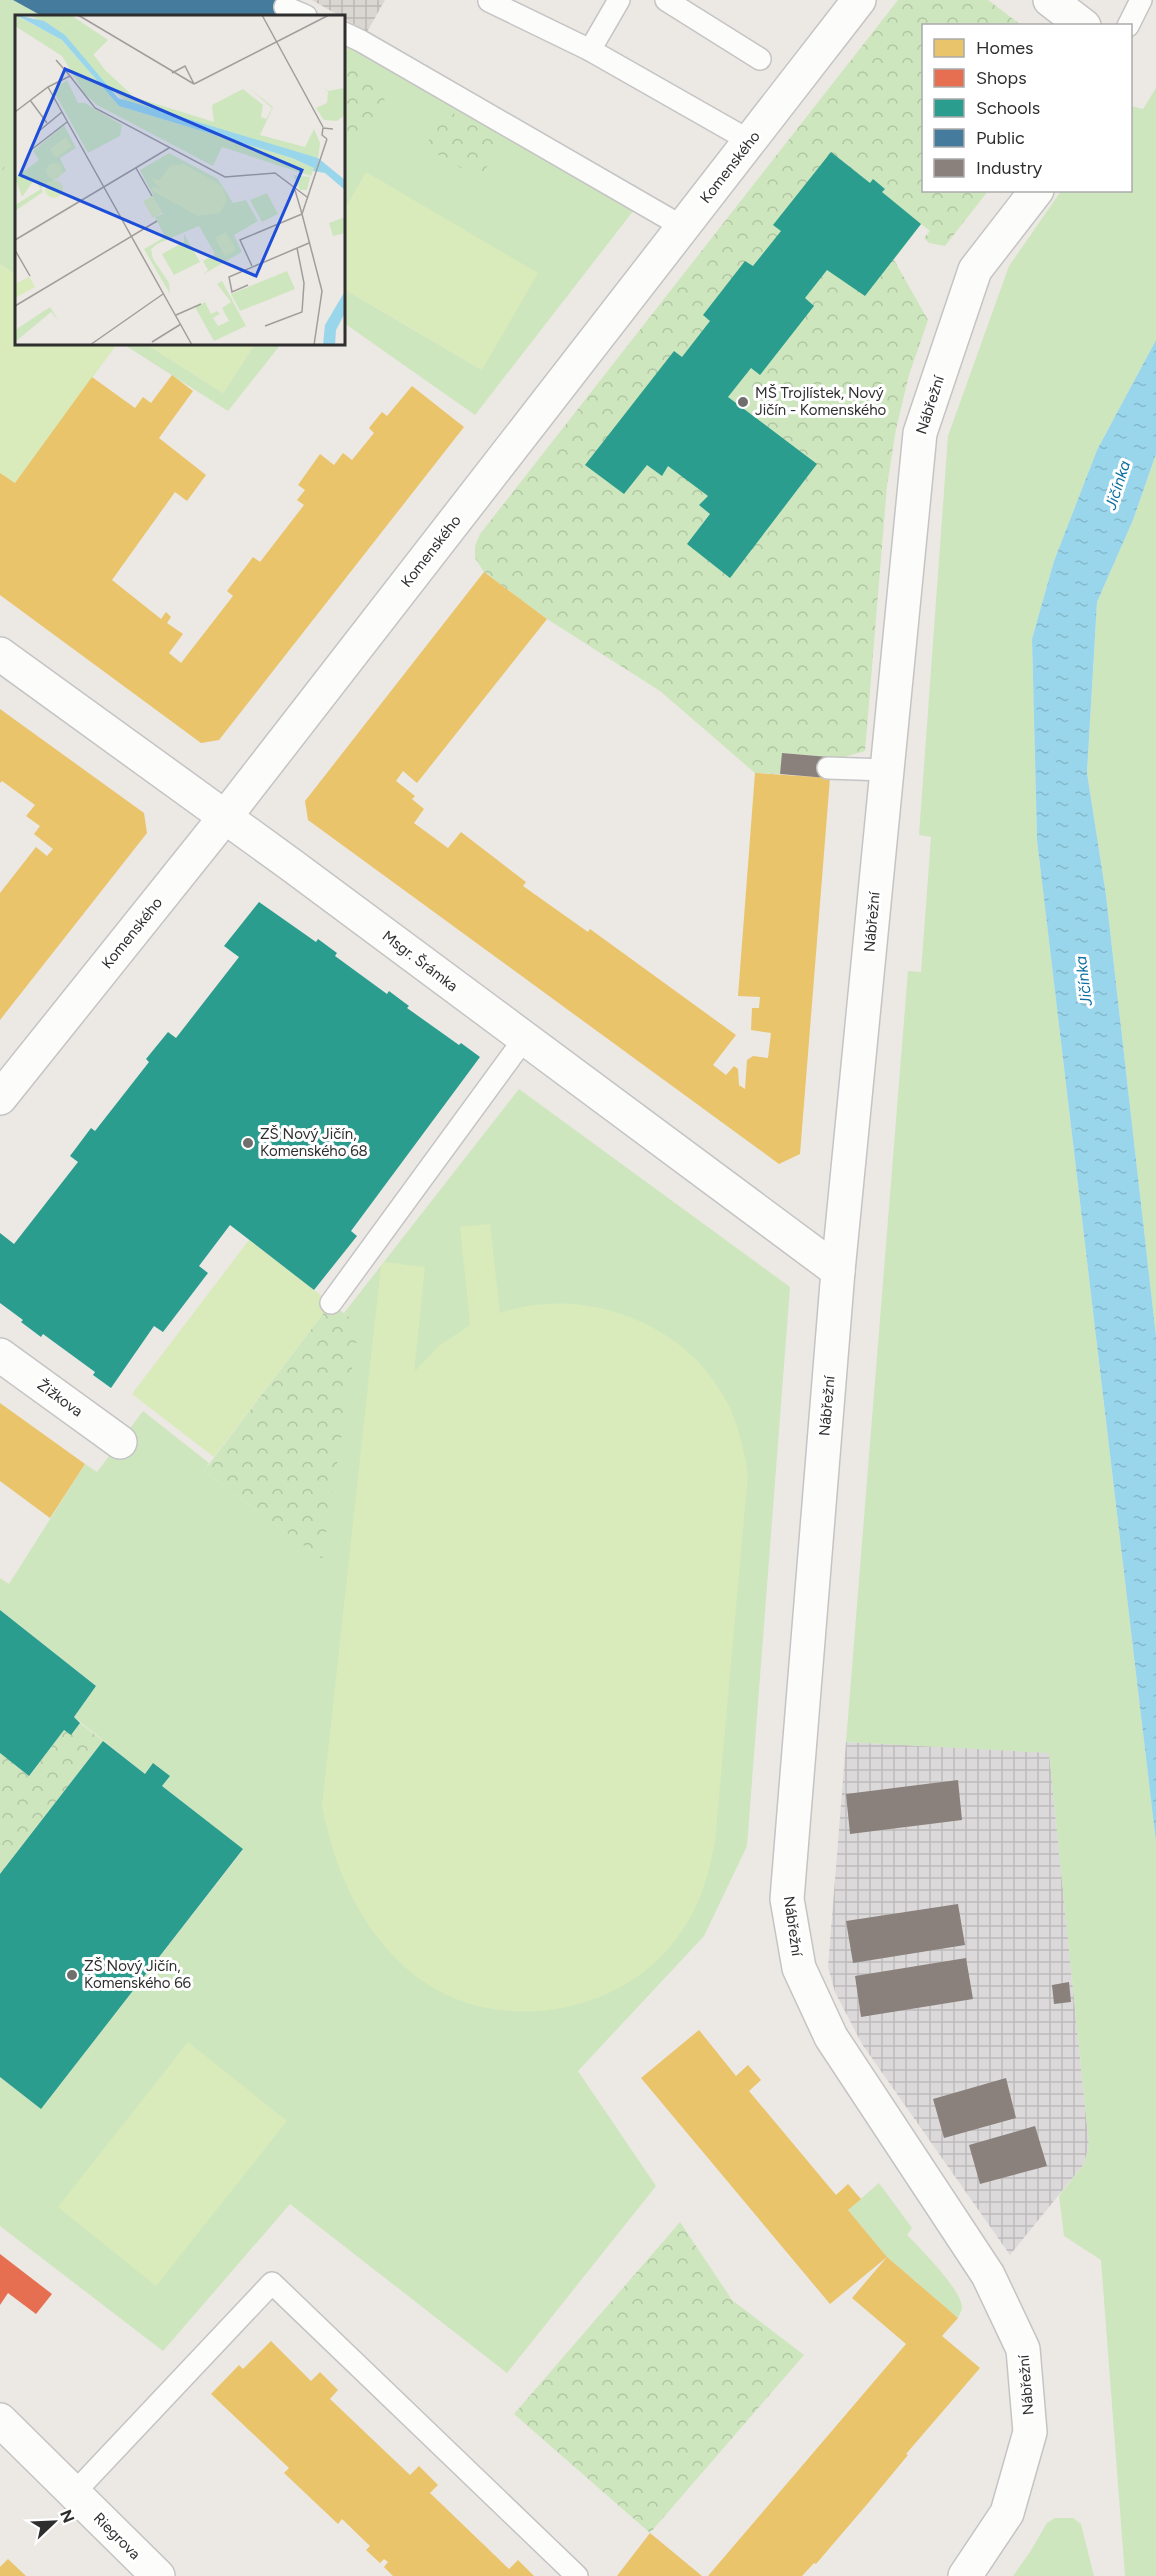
<svg xmlns="http://www.w3.org/2000/svg" width="1156" height="2576" font-family="Figtree,sans-serif">
<style>
.industrial{fill:url(#industrial-grid)}
.grass{fill:#cee6be}
.park{fill:url(#park-crowns)}
.pitch{fill:#d9eabb}
.plaza{fill:url(#plaza-grid)}
.water{fill:url(#water-ripples)}
.homes{fill:#e9c46a}
.shops{fill:#e76f51}
.schools{fill:#2a9d8f}
.public{fill:#457b9d}
.industry{fill:#8a817c}
.lines{fill:none;stroke-linecap:round;stroke-linejoin:round}
.service-casing{stroke:#c5c4c5;stroke-width:24}
.minor-casing{stroke:#c5c4c5;stroke-width:36}
.service{stroke:#fcfcfb;stroke-width:21}
.minor{stroke:#fcfcfb;stroke-width:33}
.poi-dot{fill:#706f6e;stroke:#fff;stroke-width:2}
.labels{text-anchor:middle;stroke-width:6;stroke-linejoin:round;paint-order:stroke}
.street-label{font-size:15px;fill:#2e2e2e;stroke:#fff}
.poi-label{font-size:15px;fill:#2e2e2e;stroke:#fff;text-anchor:start}
.water-label{font-size:16px;font-style:italic;fill:#0d6fa3;stroke:#fff}
.inset-road{fill:none;stroke:#a09e9b;stroke-width:1.5}
.view{fill:#1d4ed8;fill-opacity:0.15;stroke:#1d4ed8;stroke-width:3}
.inset-edge{fill:none;stroke:#2e2e2e;stroke-width:3}
</style>
<defs>
<pattern id="industrial-grid" width="8" height="8" patternUnits="userSpaceOnUse" patternTransform="scale(1.5)"><rect width="8" height="8" fill="#dcd9db"/><path d="M0 4h8M4 0v8" fill="none" stroke="#bdbbbc"/></pattern>
<pattern id="park-crowns" width="20" height="18" patternUnits="userSpaceOnUse" patternTransform="scale(1.5)"><rect width="20" height="18" fill="#cee6be"/><path d="M2 6a3 3 0 1 1 6 0M12 15a3 3 0 1 1 6 0" fill="none" stroke="#b1c6a4"/></pattern>
<pattern id="plaza-grid" width="8" height="8" patternUnits="userSpaceOnUse" patternTransform="scale(1.5)"><rect width="8" height="8" fill="#dad6d2"/><path d="M0 4h8M4 0v8" fill="none" stroke="#bbb8b5"/></pattern>
<pattern id="water-ripples" width="26" height="14" patternUnits="userSpaceOnUse" patternTransform="scale(1.5)"><rect width="26" height="14" fill="#99d6ec"/><path d="M2 4q2-2 4 0t4 0M15 11q2-2 4 0t4 0" fill="none" stroke="#84b8cb"/></pattern>
</defs>
<rect width="100%" height="100%" fill="#ece8e4"/>
<path class="industrial" d="M846 1742 1049 1752 1089 2145 1084 2164 1010 2255 862 2044 835 1992 828 1967Z"/>
<g class="grass">
<path d="M0 0H13L42 16H16V275L0 264V175L12 153 0 146Z"/>
<path d="M344 46 356 50 634 210 475 415 344 323V289L482 370 366 173 344 211V136L348 137 349 64 344 65Z"/>
<path d="M1156 88V340L1097 450 1054 561 1032 639 1037 840 1156 1842V2576H1125L1101 2260 1064 2236 1059 2196 1084 2164 1089 2145 1049 1753 846 1742 908 971 921 972 931 837 919 835 948 436 1009 266 1061 191 1130 190 1131 106 1143 109Z"/>
<path d="M123 344H146L223 393 255 344H281L228 411Z"/>
<path d="M1156 454V1336L1106 895 1087 773 1097 602 1133 520Z"/>
<path d="M519 1089 790 1287 747 1846 704 1936 578 2071 656 2186 507 2373 290 2204 163 2351 0 2226V2077L41 2108 243 1850 162 1786 169 1776 145 1774 74 1717 96 1686 0 1610V1578L9 1584 85 1464 97 1472 143 1411 209 1463 204 1471 321 1558 358 1326 344 1313Z"/>
<path d="M879 2183 912 2228 907 2235C919 2247 964 2292 962 2309 961 2312 959 2315 958 2318L887 2257 848 2210Z"/>
<path d="M1055 2518H1073L1081 2524 1094 2576H1013L1030 2552 1047 2523Z"/>
</g>
<g class="park">
<path d="M898 0H988L1021 25 924 26V190L988 191 945 246 929 243 924 238 930 231 921 224 894 260 928 320 909 375 896 429 887 486 865 751 841 758 783 753 780 774 755 773 660 691 547 619 484 572 475 558V546L480 534Z"/>
<path d="M349 64C406 76 387 145 344 136V65Z"/>
<path d="M446 109 501 141 480 179 425 147Z"/>
<path d="M0 146 13 153 0 175Z"/>
<path d="M331 1303 359 1325 322 1559 204 1471Z"/>
<path d="M80 1723 103 1741 0 1874V1753L29 1776 64 1730 71 1734Z"/>
<path d="M680 2222 732 2300 804 2355 650 2533 514 2414Z"/>
</g>
<g class="pitch">
<path d="M366 172 538 273 482 370 344 289V211Z"/>
<path d="M0 264 16 275V344H117L15 483 0 473Z"/>
<path d="M146 344H255L223 393Z"/>
<path d="M490 1224 500 1313C584 1284 688 1323 728 1404 739 1427 744 1450 748 1474L715 1842C708 1879 698 1912 674 1942 612 2021 482 2037 406 1968 358 1925 334 1867 322 1806L381 1266 384 1262 425 1267 414 1372 439 1346 470 1325 460 1227Z"/>
<path d="M249 1240 331 1303 214 1457 132 1394Z"/>
<path d="M188 2042 287 2121 156 2286 58 2207Z"/>
</g>
<path class="plaza" d="M312 0H385L367 32Z"/>
<path class="water" d="M1156 340V454L1133 520 1097 602 1087 773 1106 895 1156 1336V1842L1037 840 1032 639 1054 561 1097 450Z"/>
<g class="homes">
<path d="M172 375 193 391 159 438 206 475 187 501 175 492 112 580 161 619 166 612 171 617 167 623 183 634 169 653 181 663 233 596 227 591 253 557 260 562 304 505 297 500 305 490 298 485 320 454 334 465 343 453 352 460 374 433 369 428 382 412 387 416 412 386 464 427 219 740 201 743 0 595V473L15 483 92 377 135 408 143 397 151 403Z"/>
<path d="M484 572 547 619 417 783 403 771 396 781 415 796 412 799 424 809 414 823 448 848 461 832 526 882 523 886 588 932 590 929 736 1035 713 1065 726 1075 734 1066 738 1069 739 1085 745 1089 747 1060 753 1056 768 1058 771 1033 751 1030 752 1008H759L760 997 738 996 755 773 830 778 800 1154 779 1164 308 820 305 801Z"/>
<path d="M0 709 144 813 147 833 0 1020V893L36 847 47 856 53 849 34 834 40 826 26 816 35 805 2 781 0 783Z"/>
<path d="M0 1403 85 1464 50 1518 0 1481Z"/>
<path d="M699 2030 736 2076 748 2065 761 2080 749 2091 836 2195 848 2184 861 2199 848 2210 887 2257 958 2318 942 2336 980 2368 906 2454 908 2455 869 2502 816 2564 814 2563 802 2576H708L906 2344 852 2298 887 2257 830 2304 641 2078Z"/>
<path d="M271 2341 311 2381 320 2372 338 2390 330 2399 410 2475 419 2466 438 2485 430 2493 509 2569 518 2560 534 2576H393L384 2567 388 2562 384 2559 380 2563 366 2550 370 2546 342 2519 338 2524 284 2473 289 2468 211 2394 239 2365 243 2369Z"/>
<path d="M650 2533 702 2576H617Z"/>
<path d="M8 2559 26 2576H0V2567Z"/>
</g>
<path class="shops" d="M0 2254 52 2294 36 2314 8 2293 0 2305Z"/>
<g class="schools">
<path d="M831 152 870 183 873 179 885 189 882 192 921 224 865 296 827 270 805 298 814 306 760 375 751 368 728 397 817 464 730 578 687 544 710 514 699 505 708 496 668 466 662 476 647 465 624 494 585 465 674 351 682 357 710 321 703 315 745 261 753 266 781 231 773 225Z"/>
<path d="M259 902 316 942 318 939 337 953 335 956 387 994 389 991 409 1006 407 1008 459 1045 461 1043 480 1057 351 1231 357 1236 314 1290 230 1225 199 1266 208 1273 163 1332 154 1326 111 1388 93 1375 95 1372 43 1334 41 1337 21 1322 23 1320 0 1303V1233L14 1244 78 1162 70 1156 91 1128 95 1131 149 1062 146 1059 168 1032 176 1038 239 957 224 946Z"/>
<path d="M0 1610 96 1686 74 1717 80 1723 71 1735 64 1730 29 1776 0 1753Z"/>
<path d="M103 1741 145 1774 153 1763 170 1776 162 1786 243 1849 41 2109 0 2077V1874Z"/>
</g>
<path class="public" d="M13 0H289L280 16H42Z"/>
<g class="industry">
<path d="M782 753 829 757 827 778 780 774Z"/>
<path d="M958 1780 962 1820 850 1834 846 1794Z"/>
<path d="M958 1904 965 1945 853 1963 846 1921Z"/>
<path d="M966 1958 973 1999 861 2017 855 1976Z"/>
<path d="M1069 1982 1071 2002 1054 2004 1052 1985Z"/>
<path d="M1006 2078 1016 2118 944 2138 933 2099Z"/>
<path d="M1035 2126 1047 2166 980 2184 969 2145Z"/>
</g>
<g class="lines">
<g class="service-casing">
<g id="service">
<path d="M666 0 760 59"/>
<path d="M489 1 590 50 750 141"/>
<path d="M285 7 306 16"/>
<path d="M1128 26 1141 0"/>
<path d="M344 33 361 41 683 227"/>
<path d="M590 50 619 0"/>
<path d="M828 768 886 770"/>
<path d="M331 1303 524 1039"/>
<path d="M74 2493 272 2283 577 2576"/>
</g>
</g>
<g class="minor-casing">
<g id="minor">
<path d="M1050 0 1084 26"/>
<path d="M0 654 290 864 838 1271"/>
<path d="M0 1098 225 817 859 0"/>
<path d="M0 1355 120 1442"/>
<path d="M0 2420 158 2576"/>
<path d="M965 2576 1007 2513 1030 2432 1023 2349 988 2275 831 2037 799 1968 787 1899 838 1271 920 433 975 270 1037 190"/>
</g>
</g>
<use href="#service" class="service"/>
<use href="#minor" class="minor"/>
</g>
<g class="poi-dot">
<circle cx="743" cy="402" r="6"/>
<circle cx="248" cy="1143" r="6"/>
<circle cx="72" cy="1975" r="6"/>
</g>
<g class="labels">
<g class="street-label">
<text transform="translate(730 167) rotate(-52)" y="5">Komenského</text>
<text transform="translate(930 405) rotate(-72)" y="5">Nábřežní</text>
<text transform="translate(431 551) rotate(-52)" y="5">Komenského</text>
<text transform="translate(872 922) rotate(-85)" y="5">Nábřežní</text>
<text transform="translate(132 933) rotate(-51)" y="5">Komenského</text>
<text transform="translate(420 961) rotate(37)" y="5">Msgr. Šrámka</text>
<text transform="translate(60 1398) rotate(36)" y="5">Žižkova</text>
<text transform="translate(827 1406) rotate(-85)" y="5">Nábřežní</text>
<text transform="translate(793 1926) rotate(82)" y="5">Nábřežní</text>
<text transform="translate(1026 2385) rotate(-95)" y="5">Nábřežní</text>
<text transform="translate(117 2536) rotate(45)" y="5">Riegrova</text>
</g>
<g class="poi-label">
<text x="755" y="398">MŠ Trojlístek, Nový<tspan x="755" dy="17">Jičín - Komenského</tspan></text>
<text x="260" y="1139">ZŠ Nový Jičín,<tspan x="260" dy="17">Komenského 68</tspan></text>
<text x="84" y="1971">ZŠ Nový Jičín,<tspan x="84" dy="17">Komenského 66</tspan></text>
</g>
<g class="water-label">
<text transform="translate(1117 485) rotate(-72)" y="6">Jičínka</text>
<text transform="translate(1083 981) rotate(-97)" y="6">Jičínka</text>
</g>
</g>
<g transform="translate(15 15)">
<rect width="330" height="330" fill="#ece8e4"/>
<path d="M0 0 47 25 104 91 277 143 299 153 296 161 207 132 198 151 82 90 69 78 47 41 0 11ZM14 0H39L62 17 90 55 119 82 199 107 197 90 228 74 248 90 246 102 251 104 257 93 233 72 258 92 245 120 290 132 299 114 305 128 303 143 118 91 87 68 50 20ZM307 70 313 76 330 73V100L322 106 309 105 301 93 312 88 313 77ZM49 110 61 133 45 143 51 156 26 173 28 177 0 196V190L26 174 19 165 7 182 0 163 24 145 18 136ZM154 138 203 164 218 188 231 185 243 206 219 220 227 237 187 260 193 255 188 246 200 239 184 211 142 229 136 234 138 244 154 268 155 279 129 234 150 222 140 202 148 199 125 155ZM278 160 295 162 292 175H285ZM330 202V218L318 221 314 208ZM35 292 43 305 36 297 0 327V315Z" fill="#cee6be"/>
<path d="M39 0H56L93 25 78 40 62 17ZM52 65 63 88H70L107 110 105 121 73 138 38 75ZM252 178 263 199 247 207 235 185ZM140 179 160 192 148 199 137 181ZM169 219 185 247 159 260 147 239 169 227ZM272 256 280 274 225 296 216 279ZM207 266 231 311 199 326 180 292 190 287 196 299 202 296 205 299 198 303 203 311 214 306 207 293 216 287 202 269Z" fill="#cee6be"/>
<path d="M51 122 57 131 41 143 35 134ZM31 156a8 8 0 1 1 16 0a8 8 0 1 1-16 0ZM169 149 207 171 212 185 205 198 183 201 136 175 138 171 146 175 136 163 145 165 155 151ZM30 174a9 9 0 1 1 18 0a9 9 0 1 1-18 0ZM137 181 147 198 138 203 128 186ZM211 217 221 235 210 241 200 223ZM14 262 20 272 0 283V269Z" fill="#d9eabb"/>
<path d="M1 0 29 6 50 20 103 83 303 143 330 165V175L310 158 298 156 299 153 277 143 104 91 47 25ZM330 276V298L321 315 320 330H308L310 310Z" fill="#99d6ec"/>
<path class="inset-road" d="M63 0 179 69M247 0 308 112M41 45 55 61M157 58 170 51 179 69M179 69 314 0M33 72 177 330M15 85 32 108M0 97 33 72 55 61 80 93 210 162 260 158 292 182M24 116 47 97M312 124 307 120 308 113 318 114M16 135 52 107M121 153 137 181M280 175 287 199M0 225 154 133M0 235 15 261M237 251 225 225 287 199M233 270 217 277 214 262 294 228M0 291 142 206M161 300 186 289M250 311 287 297 289 268 282 233M137 327 166 309M75 330 148 279M299 330 307 276 287 199 312 124"/>
<path class="view" d="M50 54 287 155 241 261 5 160Z"/>
<rect width="330" height="330" class="inset-edge"/>
</g>
<rect x="922" y="24" width="210" height="168" fill="#ffffff" stroke="#ababab" stroke-width="1.5"/>
<rect x="934" y="39" width="30" height="18" fill="#e9c46a" stroke="#ababab" stroke-width="1.5"/>
<text x="976" y="54" font-size="18" fill="#2e2e2e">Homes</text>
<rect x="934" y="69" width="30" height="18" fill="#e76f51" stroke="#ababab" stroke-width="1.5"/>
<text x="976" y="84" font-size="18" fill="#2e2e2e">Shops</text>
<rect x="934" y="99" width="30" height="18" fill="#2a9d8f" stroke="#ababab" stroke-width="1.5"/>
<text x="976" y="114" font-size="18" fill="#2e2e2e">Schools</text>
<rect x="934" y="129" width="30" height="18" fill="#457b9d" stroke="#ababab" stroke-width="1.5"/>
<text x="976" y="144" font-size="18" fill="#2e2e2e">Public</text>
<rect x="934" y="159" width="30" height="18" fill="#8a817c" stroke="#ababab" stroke-width="1.5"/>
<text x="976" y="174" font-size="18" fill="#2e2e2e">Industry</text>
<g transform="translate(54 2522) rotate(67)" stroke="#ffffff" stroke-width="4.5" paint-order="stroke">
<path d="M0-4.5L10 22L0 15L-10 22Z" fill="#2e2e2e"/>
<text y="-9" font-size="16" font-weight="bold" text-anchor="middle" fill="#2e2e2e">N</text>
</g>
</svg>
